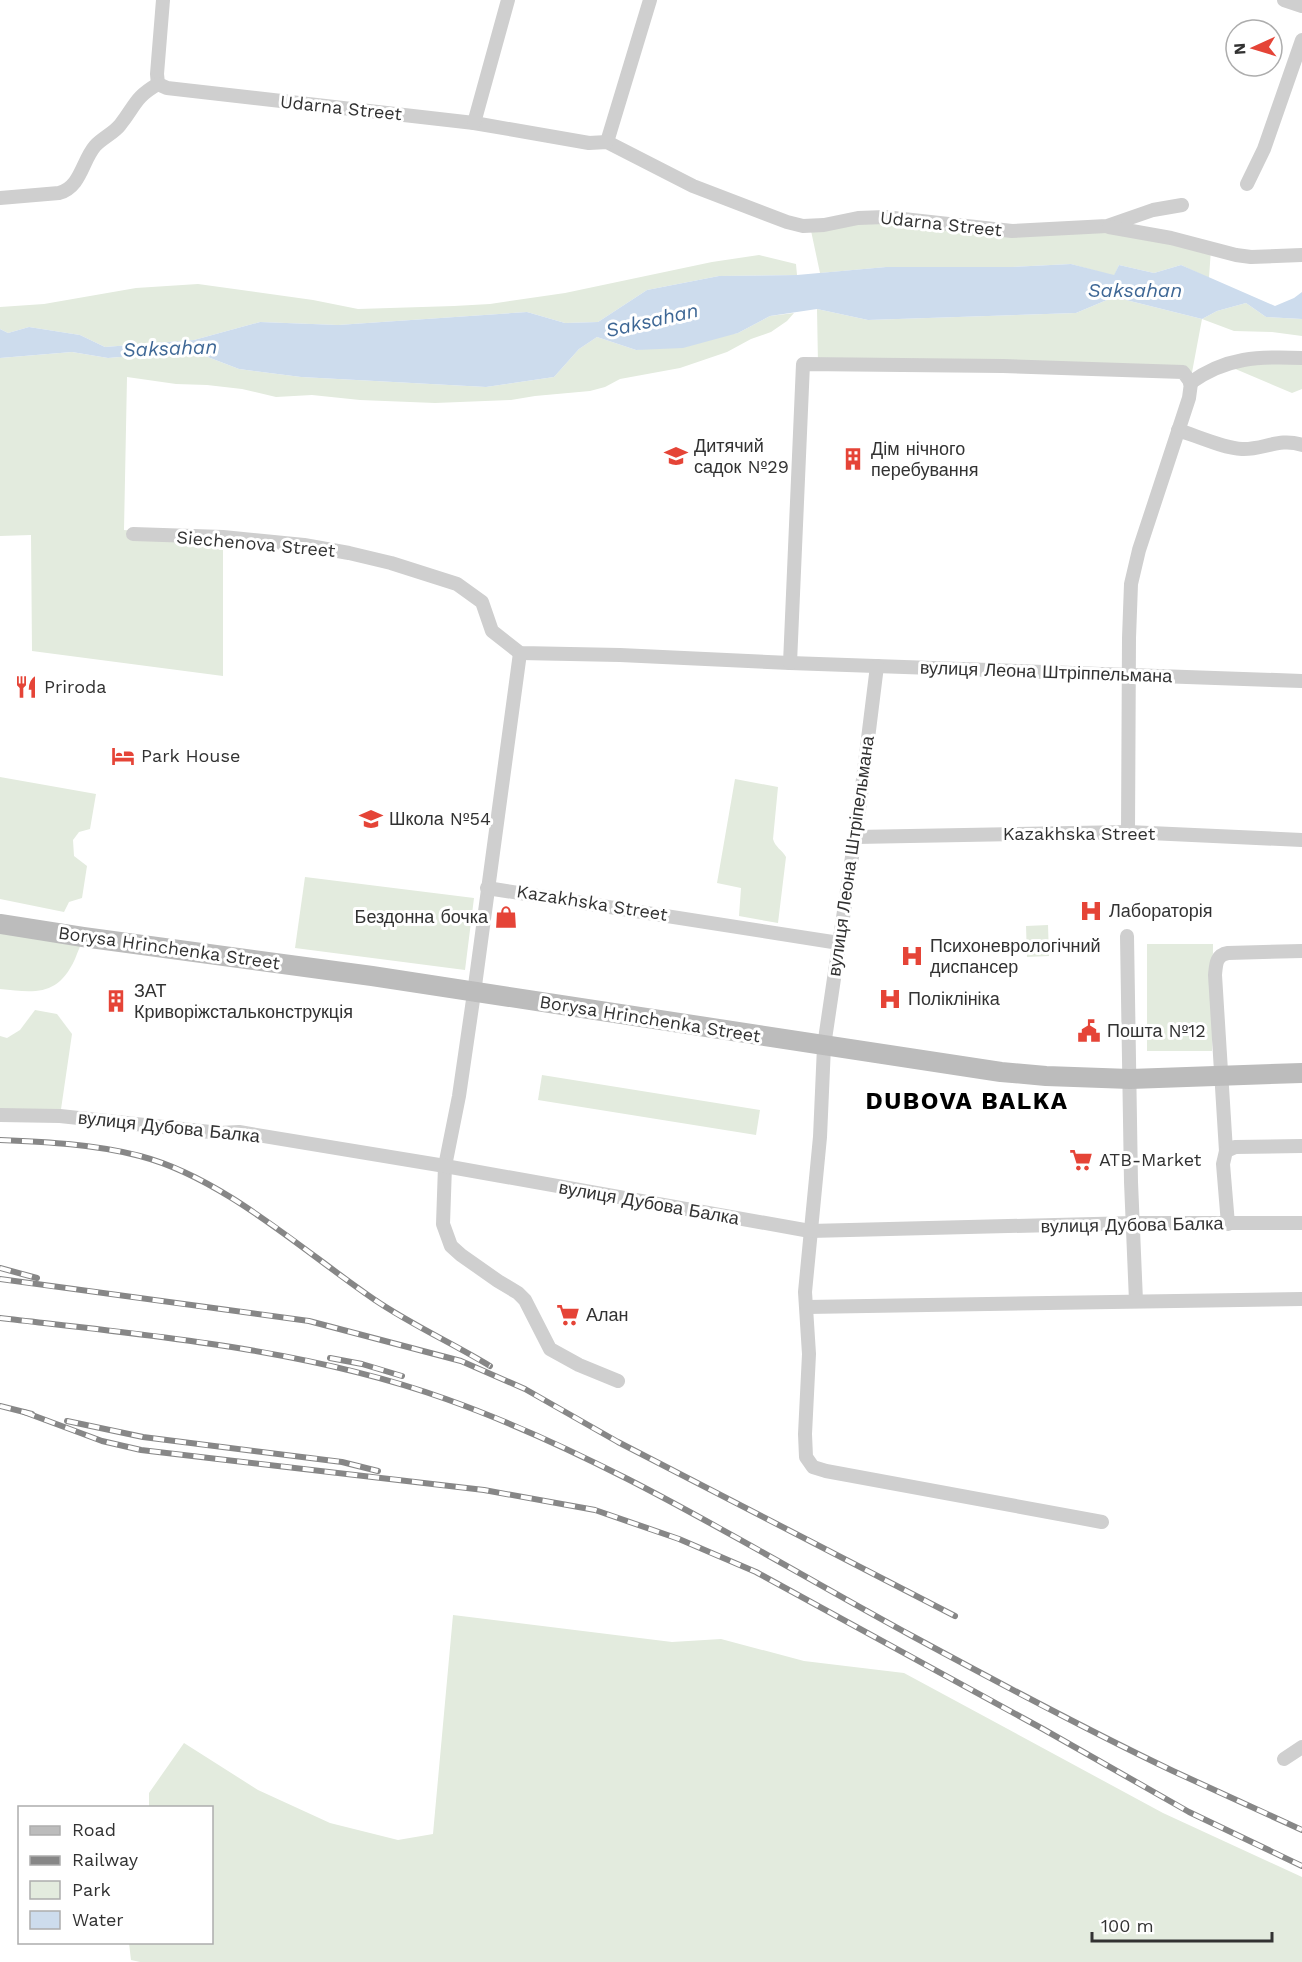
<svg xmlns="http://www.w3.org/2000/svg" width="1302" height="1962" font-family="'Work Sans',sans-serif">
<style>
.green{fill:#e3ebde}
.water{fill:#cddced}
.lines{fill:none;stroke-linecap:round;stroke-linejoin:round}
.street{stroke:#cfcfcf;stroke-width:14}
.secondary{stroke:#bcbcbc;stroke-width:20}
.rail-casing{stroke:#878787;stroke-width:6}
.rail{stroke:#fff;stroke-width:4;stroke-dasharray:11;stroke-linecap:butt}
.labels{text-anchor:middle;stroke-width:6;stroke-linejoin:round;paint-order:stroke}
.street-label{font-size:18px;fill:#323232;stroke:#fff}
.poi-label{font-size:18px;fill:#323232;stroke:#fff;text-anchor:start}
.water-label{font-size:20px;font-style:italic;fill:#3e6795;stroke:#fff}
.district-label{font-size:24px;font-weight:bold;letter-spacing:1.5px;fill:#000;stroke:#fff}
</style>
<rect width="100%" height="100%" fill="#fff"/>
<g class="green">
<path d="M858 218 1012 231 1107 226 1211 249 1209 278 1181 265 1154 273 1119 265 1114 276 1071 264 1011 267H886L820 273 810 226Z"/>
<path d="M759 255 796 264 797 275 719 276 647 290 598 322 565 323 527 312 338 325 260 322 194 340 105 347 80 335 29 327 8 333 0 329V307L44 304 136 288 198 284 313 300 358 309 454 306 490 304 565 293 712 262Z"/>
<path d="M1114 297 1202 319 1217 311 1246 303 1266 317 1302 319V336L1272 332 1234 331 1202 319 1190 383 1183 372 818 364 817 309 868 320 1076 313Z"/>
<path d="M794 313 787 321 771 332 751 339 727 352 680 368 620 379 605 387 590 391 535 396 511 400 435 403 360 400 312 395 276 397 242 389 207 385 176 384 127 377 124 530 223 537V676L32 651 31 535 0 536V358L72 352 108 358 192 351 239 369 301 377 486 387 554 377 579 349 597 337 636 350 738 333 770 316Z"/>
<path d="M1302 359V389L1292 393 1226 365Z"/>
<path d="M0 777 96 794 90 829 79 832 73 840 74 856 87 866 82 898 69 902 64 912 0 899Z"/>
<path d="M735 779 778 787 773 839C775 847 782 850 786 857L778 923 739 916 741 888 717 883Z"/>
<path d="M305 877 474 898 465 970 295 948Z"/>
<path d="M0 924 83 937C81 945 78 951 75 959 58 996 36 993 0 989Z"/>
<path d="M1048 925 1049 956 1027 957 1026 926Z"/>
<path d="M1147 944H1213L1212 1051H1147Z"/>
<path d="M35 1010 57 1014 72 1034 60 1116 0 1115V1036L7 1038 20 1030Z"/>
<path d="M542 1075 760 1110 756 1135 538 1100Z"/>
<path d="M453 1615 672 1642 721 1639 804 1661 904 1673 1163 1813 1302 1877V1962H140L131 1960 129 1943 212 1942V1808L149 1807V1793L184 1743 258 1790 330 1823 398 1840 433 1834Z"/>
</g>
<path class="water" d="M1071 264 1114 275 1119 265 1154 273 1181 265 1275 306 1294 298 1302 292V319L1266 317 1246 303 1217 311 1202 319 1114 297 1076 313 868 320 817 309 770 316 738 333 683 348 636 350 597 337 579 349 554 377 486 387 301 377 239 369 192 351 108 358 72 352 0 358V329L8 333 29 327 80 335 105 347 194 340 260 322 338 325 527 312 565 323 598 322 647 290 719 276 797 275 886 267H1011Z"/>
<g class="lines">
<g class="street">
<path d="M1284 0 1302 6"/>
<path d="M158 84 167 88 474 123 589 143 607 142 693 186 787 222 803 226 824 225 858 218 885 217 1012 231 1107 226 1153 210 1182 205"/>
<path d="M158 84 157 74 163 0"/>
<path d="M474 123 508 0"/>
<path d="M607 142 650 0"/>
<path d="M1247 184 1264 149 1302 40"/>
<path d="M0 198 59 193C81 187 82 161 95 146 102 138 114 133 120 125 136 105 134 98 158 84"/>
<path d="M1109 227 1171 238 1236 255 1251 257 1302 255"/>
<path d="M1190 383C1226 357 1259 356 1302 358"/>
<path d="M1178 430C1197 436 1223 448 1242 449 1263 450 1280 437 1302 445"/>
<path d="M133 534 223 537 304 545 349 553 391 563 457 584 482 602 492 631 520 653 620 655 790 663 1302 681"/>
<path d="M520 653 474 993 459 1096 445 1166 443 1224 451 1246 461 1255 498 1281 518 1293 525 1300 550 1349 579 1365 618 1381"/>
<path d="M790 663 803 364 1003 366 1183 372 1191 383 1189 398 1139 550 1131 584 1129 638 1128 832"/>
<path d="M877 666 860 803 824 1046 820 1137 805 1292 809 1354 805 1434 806 1457 813 1467 826 1471 1102 1522"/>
<path d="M856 837 1128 832 1302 840"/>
<path d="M487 888 839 943"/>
<path d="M1127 936 1131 1182 1136 1301"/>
<path d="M0 1115 60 1116 220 1133 239 1132 445 1166 810 1231 1133 1223H1302"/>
<path d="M1226 1151 1215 975C1216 964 1216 955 1228 953L1302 951"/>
<path d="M1228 1224 1223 1164 1226 1151 1235 1147 1302 1146"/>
<path d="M807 1307 1302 1299"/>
<path d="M1284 1759 1302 1747"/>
</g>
<path class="secondary" d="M0 924 83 937 372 976 1001 1072 1046 1076 1130 1079 1302 1073"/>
<g class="rail-casing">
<g id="rail">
<path d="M0 1140C47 1142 94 1144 140 1156 224 1178 303 1251 375 1300 412 1325 452 1343 490 1366"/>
<path d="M0 1268 37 1278"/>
<path d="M0 1279 309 1321 461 1361 525 1389 618 1442 955 1616"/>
<path d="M0 1318C147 1335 307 1349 446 1399 611 1458 761 1554 914 1637 999 1683 1085 1729 1173 1771 1216 1791 1259 1810 1302 1830"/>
<path d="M330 1358 362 1364 402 1376"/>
<path d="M0 1406 32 1414"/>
<path d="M24 1412 102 1441 141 1450 484 1490 595 1510 679 1539 756 1572 1043 1729 1189 1812 1302 1866"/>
<path d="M67 1421 143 1437 342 1462 378 1471"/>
</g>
</g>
<use href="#rail" class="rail"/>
</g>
<defs>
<g id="school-bare" transform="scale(1.8)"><path d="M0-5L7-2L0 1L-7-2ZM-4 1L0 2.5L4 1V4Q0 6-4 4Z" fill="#e54437" stroke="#fff" stroke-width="2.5" paint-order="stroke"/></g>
<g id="building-bare" transform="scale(1.8)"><path d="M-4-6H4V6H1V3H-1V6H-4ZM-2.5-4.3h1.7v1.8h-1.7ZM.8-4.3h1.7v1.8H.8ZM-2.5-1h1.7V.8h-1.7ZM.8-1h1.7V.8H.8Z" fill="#e54437" stroke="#fff" stroke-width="2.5" paint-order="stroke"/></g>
<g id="restaurant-bare" transform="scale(1.8)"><path d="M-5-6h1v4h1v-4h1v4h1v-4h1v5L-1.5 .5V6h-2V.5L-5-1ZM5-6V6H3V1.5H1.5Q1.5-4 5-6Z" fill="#e54437" stroke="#fff" stroke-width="2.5" paint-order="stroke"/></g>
<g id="hotel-bare" transform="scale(1.8)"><path d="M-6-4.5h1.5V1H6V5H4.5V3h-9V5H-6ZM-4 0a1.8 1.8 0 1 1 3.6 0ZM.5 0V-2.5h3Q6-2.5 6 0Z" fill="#e54437" stroke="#fff" stroke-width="2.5" paint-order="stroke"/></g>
<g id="hospital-bare" transform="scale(1.8)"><path d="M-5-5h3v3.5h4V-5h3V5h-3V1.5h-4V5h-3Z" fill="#e54437" stroke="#fff" stroke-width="2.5" paint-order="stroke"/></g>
<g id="shop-bare" transform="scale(1.8)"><path d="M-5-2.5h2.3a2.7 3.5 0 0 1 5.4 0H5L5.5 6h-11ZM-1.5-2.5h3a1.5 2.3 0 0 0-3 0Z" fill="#e54437" stroke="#fff" stroke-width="2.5" paint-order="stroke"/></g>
<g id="civic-bare" transform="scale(1.8)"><path d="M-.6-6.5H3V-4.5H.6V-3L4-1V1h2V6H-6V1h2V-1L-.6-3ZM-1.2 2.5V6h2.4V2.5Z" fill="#e54437" stroke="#fff" stroke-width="2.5" paint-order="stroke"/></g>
<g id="supermarket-bare" transform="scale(1.8)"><path d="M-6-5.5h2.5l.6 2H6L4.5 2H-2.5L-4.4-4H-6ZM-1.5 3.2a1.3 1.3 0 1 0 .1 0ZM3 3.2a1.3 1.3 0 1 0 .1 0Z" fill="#e54437" stroke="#fff" stroke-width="2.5" paint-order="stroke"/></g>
</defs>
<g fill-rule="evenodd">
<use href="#school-bare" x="676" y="456"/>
<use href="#building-bare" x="853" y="459"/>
<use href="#restaurant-bare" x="26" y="687"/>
<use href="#hotel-bare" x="123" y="756"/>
<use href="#school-bare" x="371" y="819"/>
<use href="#hospital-bare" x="1091" y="911"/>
<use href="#shop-bare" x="506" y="917"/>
<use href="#hospital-bare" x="912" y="956"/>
<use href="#hospital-bare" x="890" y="999"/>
<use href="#building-bare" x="116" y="1001"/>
<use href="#civic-bare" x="1089" y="1031"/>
<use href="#supermarket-bare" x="1081" y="1160"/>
<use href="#supermarket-bare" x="568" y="1315"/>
</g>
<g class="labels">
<g class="street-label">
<text transform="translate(341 108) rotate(6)" y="6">Udarna Street</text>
<text transform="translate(941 224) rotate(6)" y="6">Udarna Street</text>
<text transform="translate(256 544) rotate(5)" y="6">Siechenova Street</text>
<text transform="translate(1046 672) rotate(2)" y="6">вулиця Леона Штріппельмана</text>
<text x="1079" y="840">Kazakhska Street</text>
<text transform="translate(851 856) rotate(-82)" y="6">вулиця Леона Штріпельмана</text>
<text transform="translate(592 903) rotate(9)" y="6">Kazakhska Street</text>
<text transform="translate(169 948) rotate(8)" y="6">Borysa Hrinchenka Street</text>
<text transform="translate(650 1019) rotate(9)" y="6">Borysa Hrinchenka Street</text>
<text transform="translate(169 1127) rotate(6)" y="6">вулиця Дубова Балка</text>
<text transform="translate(649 1203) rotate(10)" y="6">вулиця Дубова Балка</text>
<text transform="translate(1132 1225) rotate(-1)" y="6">вулиця Дубова Балка</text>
</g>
<g class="poi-label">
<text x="694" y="452">Дитячий<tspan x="694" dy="21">садок №29</tspan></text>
<text x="871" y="455">Дім нічного<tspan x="871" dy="21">перебування</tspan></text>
<text x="44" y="693">Priroda</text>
<text x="141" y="762">Park House</text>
<text x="389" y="825">Школа №54</text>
<text x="1109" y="917">Лабораторія</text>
<text x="488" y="923" text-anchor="end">Бездонна бочка</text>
<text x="930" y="952">Психоневрологічний<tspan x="930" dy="21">диспансер</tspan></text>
<text x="134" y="997">ЗАТ<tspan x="134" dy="21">Криворіжстальконструкція</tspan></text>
<text x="908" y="1005">Поліклініка</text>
<text x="1107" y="1037">Пошта №12</text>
<text x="1099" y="1166">ATB-Market</text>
<text x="586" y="1321">Алан</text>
</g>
<g class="water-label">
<text x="1135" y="297">Saksahan</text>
<text transform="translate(652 320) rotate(-13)" y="7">Saksahan</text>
<text transform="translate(170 348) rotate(-2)" y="7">Saksahan</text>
</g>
<g class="district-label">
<text x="967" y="1109">DUBOVA BALKA</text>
</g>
</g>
<rect x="18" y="1806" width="195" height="138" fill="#ffffff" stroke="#adadad" stroke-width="1.5"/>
<rect x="30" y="1826" width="30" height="9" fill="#bcbcbc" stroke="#adadad" stroke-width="1.5"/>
<text x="72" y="1836" font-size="18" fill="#323232">Road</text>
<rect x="30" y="1856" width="30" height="9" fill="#878787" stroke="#adadad" stroke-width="1.5"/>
<text x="72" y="1866" font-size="18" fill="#323232">Railway</text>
<rect x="30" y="1881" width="30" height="18" fill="#e3ebde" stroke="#adadad" stroke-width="1.5"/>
<text x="72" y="1896" font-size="18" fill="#323232">Park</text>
<rect x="30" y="1911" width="30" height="18" fill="#cddced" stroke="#adadad" stroke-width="1.5"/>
<text x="72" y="1926" font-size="18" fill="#323232">Water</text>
<g transform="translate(1254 48) rotate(266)"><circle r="28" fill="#ffffff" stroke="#adadad" stroke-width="1.5"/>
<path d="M0-4.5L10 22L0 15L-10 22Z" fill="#e54437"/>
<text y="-9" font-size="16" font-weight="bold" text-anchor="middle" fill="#323232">N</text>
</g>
<path d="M1092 1932v9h180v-9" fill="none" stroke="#323232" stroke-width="3"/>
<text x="1101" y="1932" font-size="18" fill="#323232" stroke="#ffffff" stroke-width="4.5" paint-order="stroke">100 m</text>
</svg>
